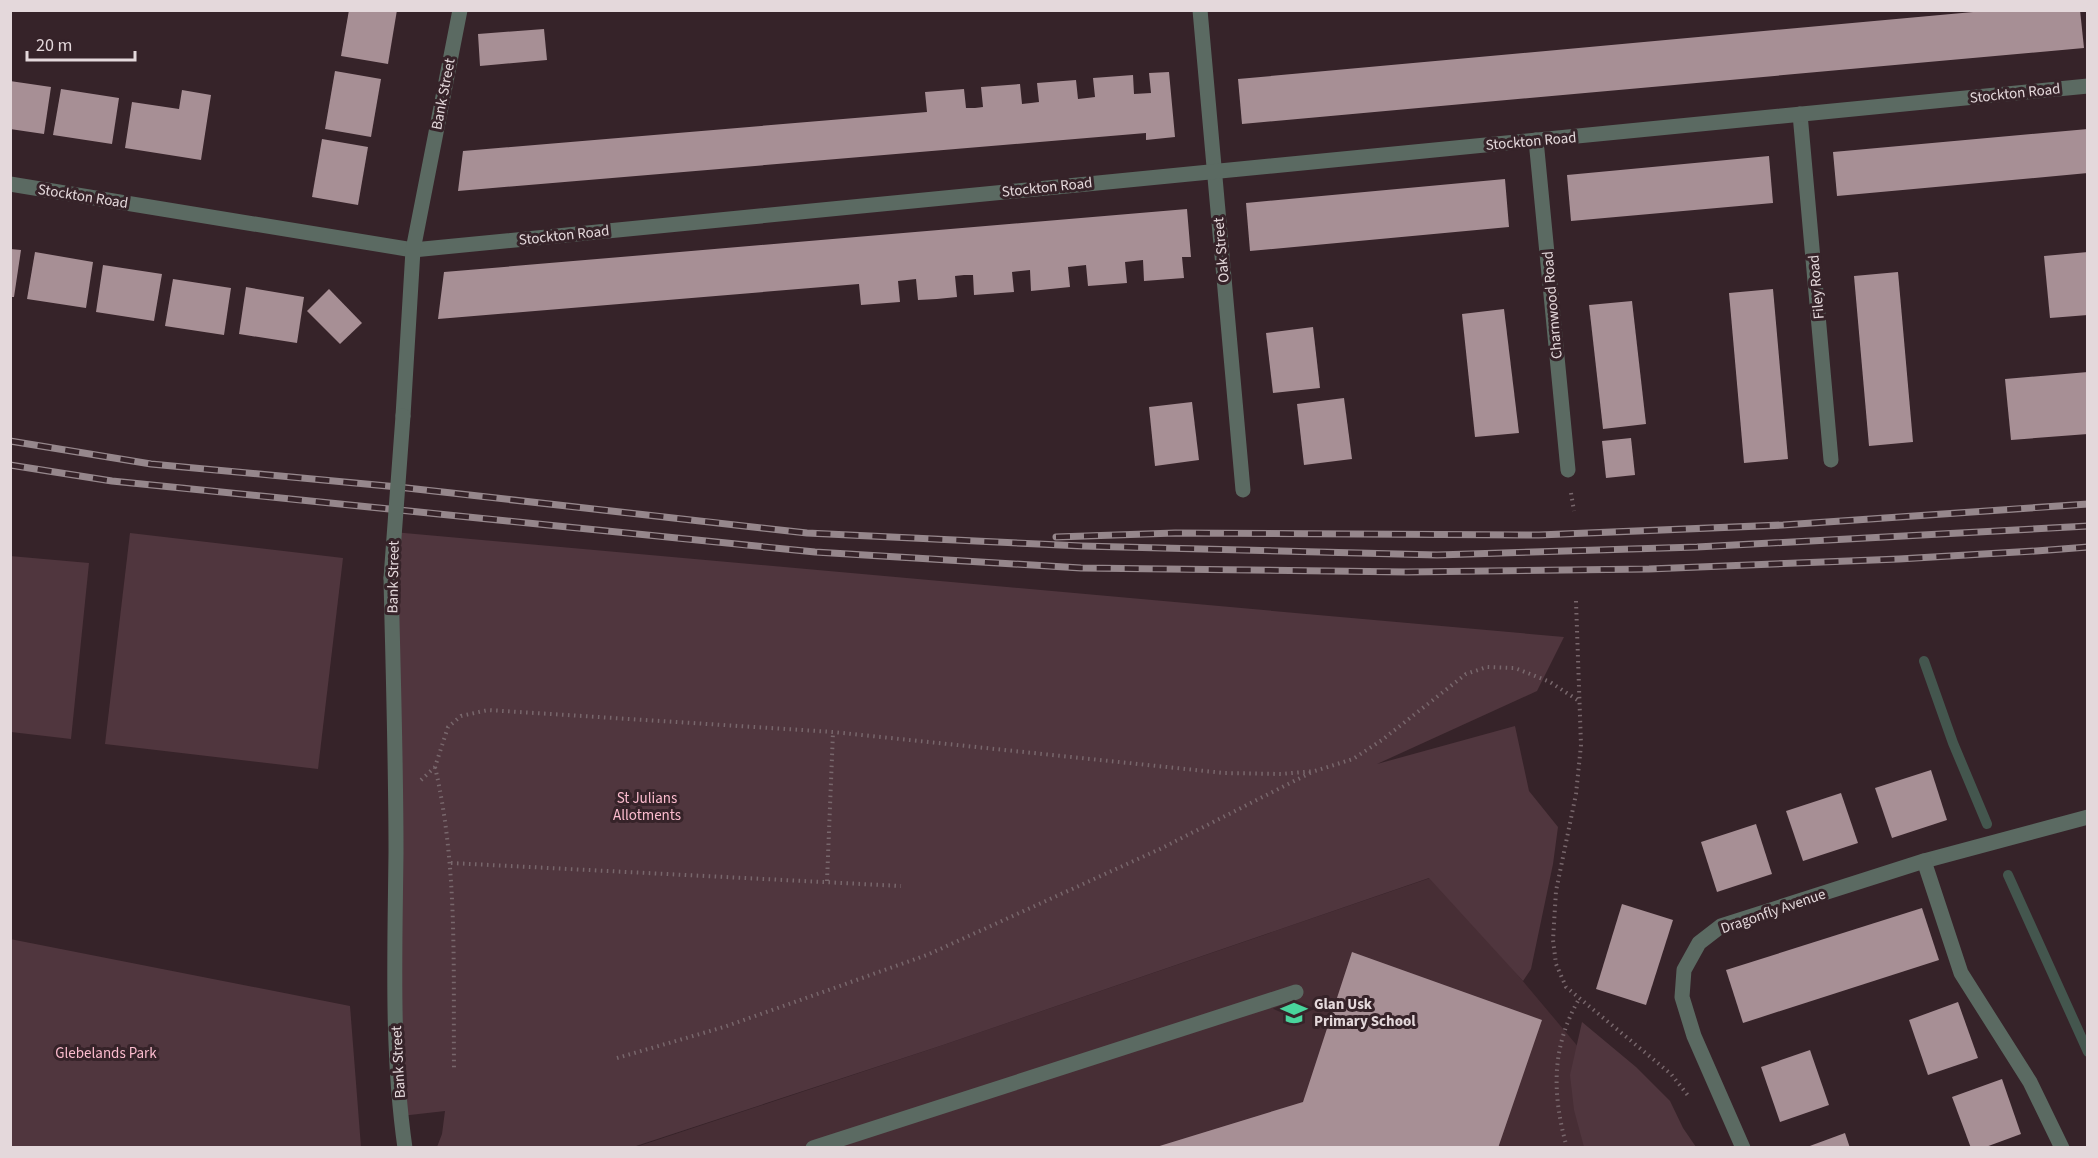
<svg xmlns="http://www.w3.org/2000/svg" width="2098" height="1158" font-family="'Source Sans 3',sans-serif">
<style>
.built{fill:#472e35}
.green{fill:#50363e}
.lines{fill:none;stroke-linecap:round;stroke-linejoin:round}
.stream{stroke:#44564e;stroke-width:10}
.building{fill:#a78f95}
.path{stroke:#78676c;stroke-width:4;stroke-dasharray:1.5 4.5;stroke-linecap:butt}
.minor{stroke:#5b6a62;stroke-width:15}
.rail-casing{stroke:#96878c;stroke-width:7}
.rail{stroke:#362329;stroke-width:4.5;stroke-dasharray:14;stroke-linecap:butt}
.minor-bridge{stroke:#5b6a62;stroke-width:15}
.labels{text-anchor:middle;stroke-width:6;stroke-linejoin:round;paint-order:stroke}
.street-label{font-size:15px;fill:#e4d8db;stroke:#362329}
.park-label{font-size:15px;fill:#fcbcce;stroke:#362329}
.poi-label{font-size:15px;font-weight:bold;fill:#e4d8db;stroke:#362329;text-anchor:start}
</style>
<rect width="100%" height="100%" fill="#362329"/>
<path class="built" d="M1430 878 1511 967 1649 1131 1653 1148H633L943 1045Z"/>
<g class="green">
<path d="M393 532 1564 637 1537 691 1377 764 1515 726 1529 791 1558 827 1553 864 1531 969 1523 981 1429 878 943 1045 633 1147H437L442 1134 445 1111 401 1116Z"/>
<path d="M130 533 343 558 318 769 105 744Z"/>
<path d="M10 556 89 563 71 739 11 732Z"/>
<path d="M10 939 350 1006 361 1147H11Z"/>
<path d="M1582 1022 1636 1067 1670 1101 1683 1128 1696 1147H1584L1574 1110 1570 1075Z"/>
</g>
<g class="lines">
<g class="stream">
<path d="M1924 661 1953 743 1987 824"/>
<path d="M2008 875 2088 1052"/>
</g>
</g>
<g class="building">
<path d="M349 10H397L388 64 341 56Z"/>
<path d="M1995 10H2080L2084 48 1242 124 1238 79Z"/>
<path d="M544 29 547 60 480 66 478 34Z"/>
<path d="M335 71 381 79 371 137 325 129Z"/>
<path d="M1169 72 1175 137 1146 140V133L458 191 463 151 927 112 925 92 964 89 966 108H975L983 107 981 87 1020 84 1022 104 1031 103 1039 102 1037 83 1076 80 1078 99 1087 98 1095 97 1093 78 1133 75 1134 94 1151 93 1149 73Z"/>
<path d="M10 81 51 87 44 134 10 129Z"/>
<path d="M61 89 119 98 112 144 53 135Z"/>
<path d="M182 90 211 95 201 160 125 148 132 102 179 109Z"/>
<path d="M2088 129V173L1837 196 1833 152Z"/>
<path d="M322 139 368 147 358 205 312 197Z"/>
<path d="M1769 156 1773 203 1571 221 1567 175Z"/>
<path d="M1505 179 1509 227 1250 251 1246 203Z"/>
<path d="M1187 209 1191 257H1182L1184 278 1144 281 1143 260 1125 262 1127 283 1088 286 1086 265 1068 267 1070 287 1031 291 1030 270 1012 272 1014 292 974 295 973 275H964L955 276 957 297 937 299 918 300 916 279 898 281 900 302 861 305 859 284 438 319 444 272Z"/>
<path d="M10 249 21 250 14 297H10Z"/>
<path d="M35 252 93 262 86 308 27 299Z"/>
<path d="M2088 252V315L2050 318 2044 256Z"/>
<path d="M103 265 162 274 154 321 96 312Z"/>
<path d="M1898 272 1913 442 1869 446 1854 276Z"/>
<path d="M173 279 231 288 224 335 165 326Z"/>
<path d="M246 287 304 297 297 343 239 334Z"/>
<path d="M329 289 362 323 340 344 307 311Z"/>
<path d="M1773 289 1788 459 1744 463 1729 293Z"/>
<path d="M1632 301 1646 424 1603 429 1589 305Z"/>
<path d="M1504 309 1519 433 1475 437 1462 314Z"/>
<path d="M1313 327 1320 388 1273 393 1266 333Z"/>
<path d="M2088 372V434L2011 440 2005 379Z"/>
<path d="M1344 398 1352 459 1304 465 1297 404Z"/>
<path d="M1192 402 1199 460 1155 466 1149 407Z"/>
<path d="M1631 438 1635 475 1606 478 1602 441Z"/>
<path d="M1931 770 1947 820 1892 838 1875 788Z"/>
<path d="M1841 793 1858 843 1803 861 1786 811Z"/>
<path d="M1756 824 1772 874 1717 892 1701 842Z"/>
<path d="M1622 904 1673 920 1646 1005 1596 989Z"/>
<path d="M1922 908 1939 960 1743 1023 1726 970Z"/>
<path d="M1352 952 1542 1020 1498 1148H1153L1303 1102Z"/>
<path d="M1958 1002 1978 1058 1928 1075 1909 1020Z"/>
<path d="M1810 1050 1829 1105 1780 1122 1761 1067Z"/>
<path d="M2002 1079 2021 1134 1983 1148H1971L1952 1097Z"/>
<path d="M1845 1133 1850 1148H1807V1147Z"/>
</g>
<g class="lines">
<g class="path">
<path d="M1571 493 1574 511"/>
<path d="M1576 601 1581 745 1576 794 1556 891 1553 940 1556 964 1566 987 1671 1074 1690 1098"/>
<path d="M435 767C458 866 453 968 454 1068"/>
<path d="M421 780 435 767 448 727 461 716 488 710 833 732 1224 773 1281 774 1315 771 1353 759 1382 740 1466 674 1487 667 1515 668 1550 682 1579 701"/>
<path d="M451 863 901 886"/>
<path d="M827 881 833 732"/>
<path d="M617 1058 724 1027 927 955 1160 849 1312 772"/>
<path d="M1567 1148C1552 1094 1551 1048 1579 999"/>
</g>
<g class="minor">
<path d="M1200 10 1243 490"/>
<path d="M1800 114 1831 460"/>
<path d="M1536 140 1568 470"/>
<path d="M10 184 413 250 2088 86"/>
<path d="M403 416 413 250 460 10"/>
<path d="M391 578C393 669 396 760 396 852 395 950 391 1050 405 1148"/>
<path d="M1924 861 2088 817"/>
<path d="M813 1148 1296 992"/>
<path d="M1743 1148 1694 1036 1682 997 1684 970 1699 943 1721 926 1924 861 1961 973 2030 1082 2062 1148"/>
</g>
<g class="rail-casing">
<g id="rail">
<path d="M10 441 151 464 398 487 807 533 1082 546 1437 555 1697 547 2088 526"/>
<path d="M10 465 112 481 815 552 1081 568 1407 572 1649 569 1899 559 2036 551 2088 547"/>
<path d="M1056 537 1175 533 1539 535 1783 525 2088 504"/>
</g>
</g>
<use href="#rail" class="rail"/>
<path class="minor-bridge" d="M391 578 403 416"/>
</g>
<defs>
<g id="school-bare" transform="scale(2.07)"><path d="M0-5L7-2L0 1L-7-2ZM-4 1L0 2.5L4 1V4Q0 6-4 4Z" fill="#49d49c" stroke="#362329" stroke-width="2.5" paint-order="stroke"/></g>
</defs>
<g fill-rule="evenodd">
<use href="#school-bare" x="1294" y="1013"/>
</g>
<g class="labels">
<g class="street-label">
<text transform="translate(2015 93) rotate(-6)" y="5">Stockton Road</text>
<text transform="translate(443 94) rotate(-79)" y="5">Bank Street</text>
<text transform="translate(1531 141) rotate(-5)" y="5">Stockton Road</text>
<text transform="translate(1047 187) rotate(-6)" y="5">Stockton Road</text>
<text transform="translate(83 196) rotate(9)" y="5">Stockton Road</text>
<text transform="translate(564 235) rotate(-6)" y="5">Stockton Road</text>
<text transform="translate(1221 250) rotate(-95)" y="5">Oak Street</text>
<text transform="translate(1816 287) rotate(-95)" y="5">Filey Road</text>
<text transform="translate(1552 305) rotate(-95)" y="5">Charnwood Road</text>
<text transform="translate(393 577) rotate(-89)" y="5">Bank Street</text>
<text transform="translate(1773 911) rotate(-19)" y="5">Dragonfly Avenue</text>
<text transform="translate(398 1062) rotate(-93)" y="5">Bank Street</text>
</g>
<g class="park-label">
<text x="647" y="803">St Julians<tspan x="647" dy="17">Allotments</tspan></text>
<text x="106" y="1058">Glebelands Park</text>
</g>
<g class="poi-label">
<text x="1314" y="1009">Glan Usk<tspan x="1314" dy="17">Primary School</tspan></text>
</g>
</g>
<rect width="2098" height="1158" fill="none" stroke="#e4d8db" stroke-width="24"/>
<path d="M27 51v9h108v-9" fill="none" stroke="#e4d8db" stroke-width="3"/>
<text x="36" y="51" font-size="18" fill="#e4d8db" stroke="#362329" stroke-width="4.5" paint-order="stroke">20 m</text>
</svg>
